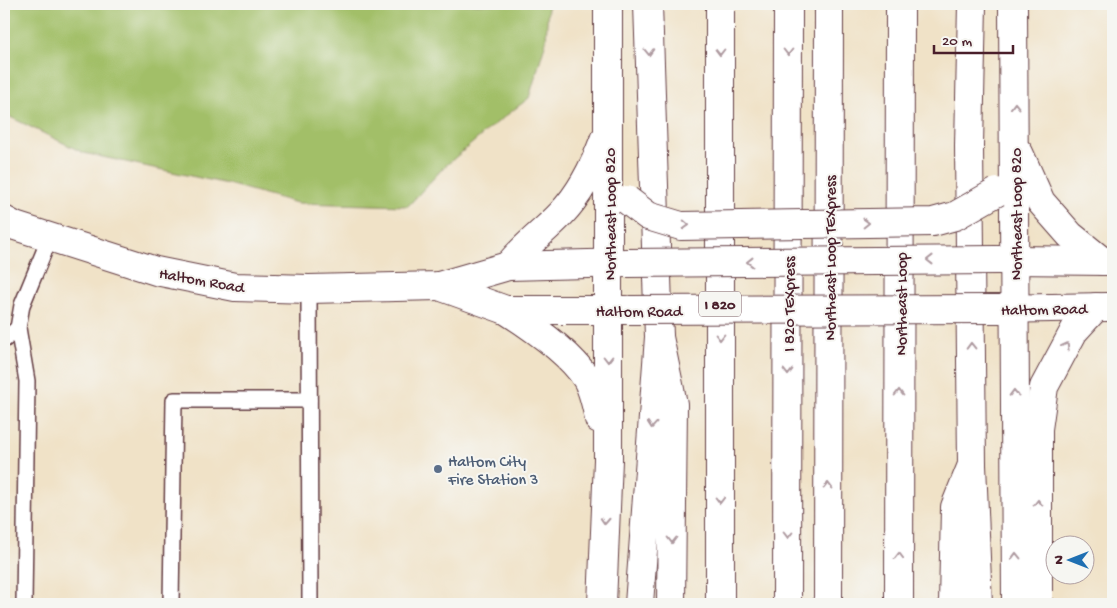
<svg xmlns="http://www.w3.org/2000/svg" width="1117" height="608" font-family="'Gochi Hand',sans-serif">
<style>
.green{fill:#a2bf67;stroke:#766f49}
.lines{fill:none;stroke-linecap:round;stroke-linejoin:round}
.lane-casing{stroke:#633c42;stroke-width:18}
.secondary-casing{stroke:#633c42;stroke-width:30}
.highway-casing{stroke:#633c42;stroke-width:30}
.lane{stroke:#fff;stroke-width:15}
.secondary{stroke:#fff;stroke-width:28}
.highway{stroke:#fff;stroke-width:28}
.secondary-bridge-casing{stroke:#633c42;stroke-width:30;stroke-linecap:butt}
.secondary-bridge{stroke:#fff;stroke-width:28}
.oneway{stroke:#ae9aa0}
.service-dot{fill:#5c6f8a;stroke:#f6f6f2;stroke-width:2}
.labels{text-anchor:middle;stroke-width:4;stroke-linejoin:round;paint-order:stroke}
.shield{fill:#f6f6f2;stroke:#7e6067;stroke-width:1}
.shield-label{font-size:15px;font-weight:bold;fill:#4a1f2b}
.street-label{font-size:16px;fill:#4a1f2b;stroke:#f6f6f2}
.service-label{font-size:16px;fill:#4e5e75;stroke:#f6f6f2;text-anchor:start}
</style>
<rect width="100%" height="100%" fill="#f6f6f2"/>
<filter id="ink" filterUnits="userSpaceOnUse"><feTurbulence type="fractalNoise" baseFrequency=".02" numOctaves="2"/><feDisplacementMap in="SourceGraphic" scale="10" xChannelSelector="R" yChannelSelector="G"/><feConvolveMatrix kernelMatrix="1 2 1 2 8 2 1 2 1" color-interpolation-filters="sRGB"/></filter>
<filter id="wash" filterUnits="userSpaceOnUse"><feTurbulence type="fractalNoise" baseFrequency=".0096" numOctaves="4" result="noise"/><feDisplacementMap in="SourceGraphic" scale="20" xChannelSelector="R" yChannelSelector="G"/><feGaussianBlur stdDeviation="1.12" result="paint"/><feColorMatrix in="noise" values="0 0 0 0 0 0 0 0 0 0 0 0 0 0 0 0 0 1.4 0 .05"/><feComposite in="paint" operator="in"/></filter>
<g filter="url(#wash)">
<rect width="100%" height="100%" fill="#f0e2c7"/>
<path class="green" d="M4 4H548L546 41 529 98 490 128 443 168 408 206 297 203 228 184 84 153 4 114Z"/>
</g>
<g filter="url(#ink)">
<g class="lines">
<g class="lane-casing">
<g id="lane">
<path d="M309 289 310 604"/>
<path d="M4 340 18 328"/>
<path d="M24 604 27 381 18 328 22 305 50 237"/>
<path d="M171 604 174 400H309"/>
</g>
</g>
<g class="secondary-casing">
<g id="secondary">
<path d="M972 4 969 146 972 465 978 604"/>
<path d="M1013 4 1016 604"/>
<path d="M1019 153 1041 202 1070 235 1102 261"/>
<path d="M4 220 15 226 156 271 235 287 309 289 439 286 508 266 628 263"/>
<path d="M997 260 1109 261"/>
<path d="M508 266C524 246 544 232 561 214 581 193 594 167 604 140"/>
<path d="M439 286 506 310H625"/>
<path d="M998 309 1107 307"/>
<path d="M506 310C531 326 570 353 586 378 593 389 596 405 599 419"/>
<path d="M602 604 608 460V4"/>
<path d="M639 604 659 337 648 4"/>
<path d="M1038 604V429L1044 387 1074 331 1096 307"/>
</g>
</g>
<g class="highway-casing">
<g id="highway">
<path d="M720 4V604"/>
<path d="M659 337 673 404 671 604"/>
<path d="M787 604 788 4"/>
<path d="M828 604 829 4"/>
<path d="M899 604 900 4"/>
<path d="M953 604 955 507 972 465"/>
</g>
</g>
<use href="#lane" class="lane"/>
<use href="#secondary" class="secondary"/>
<use href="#highway" class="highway"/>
<g class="secondary-bridge-casing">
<g id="secondary-bridge">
<path d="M627 200 648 216 681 226 933 222 955 216 997 192"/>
<path d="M628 263 996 260"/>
<path d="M629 310 998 309"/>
</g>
</g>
<use href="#secondary-bridge" class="secondary-bridge"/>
</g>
<defs><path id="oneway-chevron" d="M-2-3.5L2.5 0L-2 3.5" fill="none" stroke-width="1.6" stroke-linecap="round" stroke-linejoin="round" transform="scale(1.25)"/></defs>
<g class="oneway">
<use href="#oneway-chevron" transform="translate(649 52) rotate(88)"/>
<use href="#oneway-chevron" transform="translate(720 52) rotate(90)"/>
<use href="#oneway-chevron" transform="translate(788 52) rotate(90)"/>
<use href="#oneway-chevron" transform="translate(1015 106) rotate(-91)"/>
<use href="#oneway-chevron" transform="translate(866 223) rotate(-1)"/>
<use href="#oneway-chevron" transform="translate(686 225) rotate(3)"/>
<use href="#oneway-chevron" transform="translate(930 260) rotate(180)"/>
<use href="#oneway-chevron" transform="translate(750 262) rotate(180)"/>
<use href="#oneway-chevron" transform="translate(720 337) rotate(90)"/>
<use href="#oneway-chevron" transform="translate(971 346) rotate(-91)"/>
<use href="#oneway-chevron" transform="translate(1066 346) rotate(-61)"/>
<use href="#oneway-chevron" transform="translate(608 359) rotate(90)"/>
<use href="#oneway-chevron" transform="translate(788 372) rotate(90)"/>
<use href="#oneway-chevron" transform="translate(899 393) rotate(-90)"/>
<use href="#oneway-chevron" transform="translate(1014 393) rotate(-91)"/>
<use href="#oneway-chevron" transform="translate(652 425) rotate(95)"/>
<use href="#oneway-chevron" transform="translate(828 486) rotate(-90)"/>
<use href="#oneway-chevron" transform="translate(720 500) rotate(90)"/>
<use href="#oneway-chevron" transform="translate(1038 503) rotate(-90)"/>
<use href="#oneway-chevron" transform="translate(605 521) rotate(93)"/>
<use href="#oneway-chevron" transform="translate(788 535) rotate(90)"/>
<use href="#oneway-chevron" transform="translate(672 540) rotate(90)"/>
<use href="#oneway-chevron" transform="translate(899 556) rotate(-90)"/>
<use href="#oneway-chevron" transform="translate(1016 556) rotate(-91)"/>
</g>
</g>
<circle class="service-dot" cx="438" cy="469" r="5"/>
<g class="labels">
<rect class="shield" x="699" y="291.5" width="42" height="25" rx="4"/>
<g class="shield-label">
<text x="720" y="309">I 820</text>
</g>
<g class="street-label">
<text transform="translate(609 214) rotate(-90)" y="6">Northeast Loop 820</text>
<text transform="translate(1015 214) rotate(-90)" y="6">Northeast Loop 820</text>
<text transform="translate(829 258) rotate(-90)" y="6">Northeast Loop TEXpress</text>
<text transform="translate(202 279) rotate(10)" y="6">Haltom Road</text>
<text transform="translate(788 304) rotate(-90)" y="6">I 820 TEXpress</text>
<text transform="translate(900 304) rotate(-90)" y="6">Northeast Loop</text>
<text transform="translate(1044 308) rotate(-1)" y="6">Haltom Road</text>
<text x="639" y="316">Haltom Road</text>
</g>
<g class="service-label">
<text x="448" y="466">Haltom City<tspan x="448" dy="18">Fire Station 3</tspan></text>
</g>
</g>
<rect width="1117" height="608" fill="none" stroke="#f6f6f2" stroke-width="20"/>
<g transform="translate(1070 560) rotate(270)"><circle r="24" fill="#f6f6f2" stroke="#b1a0a2"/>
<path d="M0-4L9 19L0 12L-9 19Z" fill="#1f6fb2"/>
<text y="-8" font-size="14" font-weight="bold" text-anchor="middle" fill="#4a1f2b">N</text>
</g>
<path d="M934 45v8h79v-8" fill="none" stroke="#4a1f2b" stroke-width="2.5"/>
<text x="942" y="45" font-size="15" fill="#4a1f2b" stroke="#f6f6f2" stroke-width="4" paint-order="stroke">20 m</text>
</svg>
